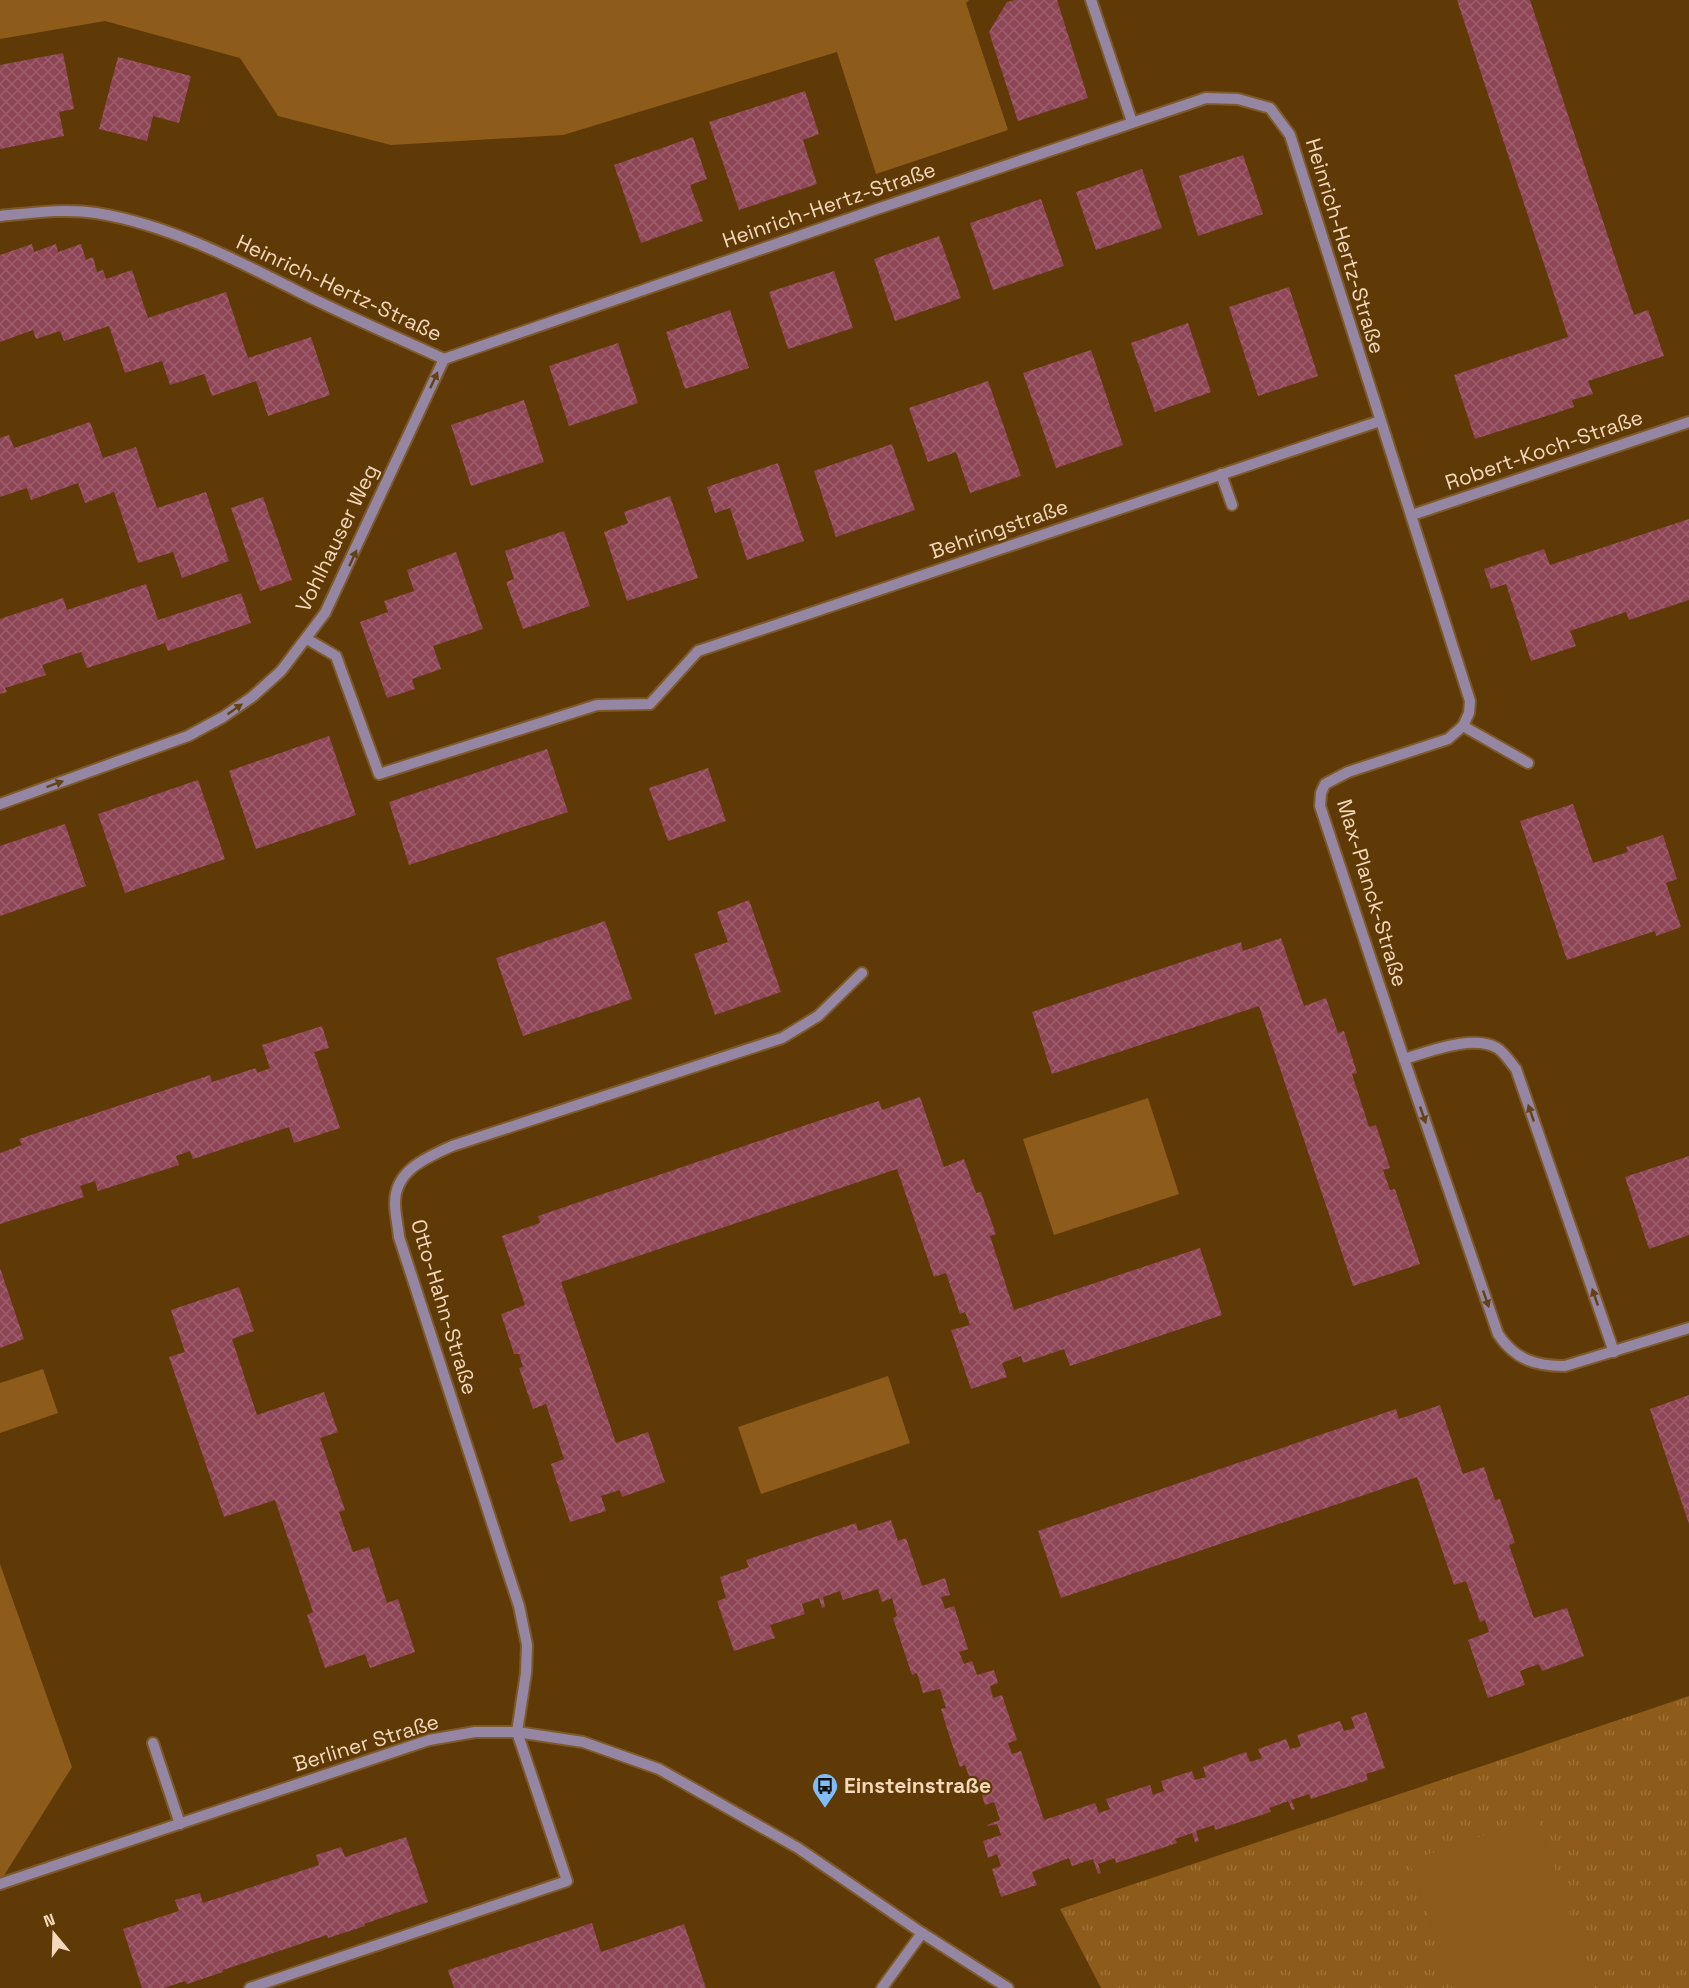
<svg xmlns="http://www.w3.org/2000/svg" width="1689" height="1988" font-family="'Space Grotesk',sans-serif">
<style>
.grass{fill:url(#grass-tufts)}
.park{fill:#8d5b1a}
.building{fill:url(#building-cross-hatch)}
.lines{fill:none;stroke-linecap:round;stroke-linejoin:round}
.minor-casing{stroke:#7d5a2b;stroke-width:14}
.minor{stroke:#9587a3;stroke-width:10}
.oneway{fill:#644217}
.labels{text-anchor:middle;stroke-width:4.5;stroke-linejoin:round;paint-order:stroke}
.street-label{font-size:21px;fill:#f4d8bb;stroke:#5f3a07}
.poi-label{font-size:21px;font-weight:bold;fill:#f4d8bb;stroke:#5f3a07;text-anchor:start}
</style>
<defs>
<pattern id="grass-tufts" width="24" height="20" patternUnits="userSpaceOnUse" patternTransform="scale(1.5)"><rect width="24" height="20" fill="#8d5b1a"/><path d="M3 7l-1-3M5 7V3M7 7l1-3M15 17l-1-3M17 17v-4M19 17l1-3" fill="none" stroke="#9e7239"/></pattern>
<pattern id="building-cross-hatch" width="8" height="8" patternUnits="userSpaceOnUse" patternTransform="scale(1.5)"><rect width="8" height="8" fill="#8e4555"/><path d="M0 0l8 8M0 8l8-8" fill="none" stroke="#9e5f6c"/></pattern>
</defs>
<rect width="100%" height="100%" fill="#5f3a07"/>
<path class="grass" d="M1689 1696V1988H1101L1060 1909Z"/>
<g class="park">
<path d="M0 0H969L966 3 1008 130 876 174 837 52 563 135 391 145 278 116 240 58 105 21 0 39Z"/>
<path d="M1148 1098 1179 1194 1054 1235 1023 1139Z"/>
<path d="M43 1369 58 1413 0 1433V1383Z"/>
<path d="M888 1376 910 1443 761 1494 738 1427Z"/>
<path d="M0 1564 72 1767 0 1882Z"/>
<path d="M1537 1817 1595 1988H1453L1409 1861Z"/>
</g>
<g class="building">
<path d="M1015 0H1057L1088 98 1018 121 989 32 1007 2Z"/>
<path d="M1457 0H1530L1634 315 1648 310 1664 356 1588 381 1593 394 1572 400 1574 407 1475 439 1454 375 1568 337Z"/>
<path d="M63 53 74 109 59 112 64 136 0 149V65Z"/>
<path d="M118 57 191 76 179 123 153 116 147 141 99 129Z"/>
<path d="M805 91 819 134 803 140 817 184 739 210 709 122Z"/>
<path d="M693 137 707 179 690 185 703 221 641 243 614 165Z"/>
<path d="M1243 155 1263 214 1198 236 1179 176Z"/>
<path d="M1142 169 1162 228 1096 250 1076 192Z"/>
<path d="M1041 199 1064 266 993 290 970 223Z"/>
<path d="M939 236 961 298 895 321 874 259Z"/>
<path d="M32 244 34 252 56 244 58 252 81 244 86 260 93 257 97 272 103 270 106 279 132 270 148 318 226 292 248 358 311 337 330 395 268 416 256 381 212 396 204 374 170 385 162 361 125 373 109 326 64 341 60 331 36 339 33 330 0 342V255Z"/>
<path d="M834 271 853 328 788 349 769 292Z"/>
<path d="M1289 287 1318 376 1258 396 1229 307Z"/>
<path d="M730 310 749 368 685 389 666 332Z"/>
<path d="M1188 323 1211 392 1155 412 1131 343Z"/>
<path d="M618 343 638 403 569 426 549 366Z"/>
<path d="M1091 350 1123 445 1056 468 1023 373Z"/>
<path d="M988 381 1021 476 970 493 956 452 928 462 909 408Z"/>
<path d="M524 400 544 462 471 486 451 425Z"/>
<path d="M90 422 103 458 136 447 157 508 206 492 229 561 182 578 173 552 138 563 114 492 85 503 78 483 31 500 27 488 0 497V438L9 435 14 448Z"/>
<path d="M892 444 915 510 836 537 814 471Z"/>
<path d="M778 463 804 541 747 560 730 508 715 513 707 487Z"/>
<path d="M670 496 698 578 627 601 604 532 628 523 624 512Z"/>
<path d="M263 497 292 580 260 591 231 508Z"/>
<path d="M1689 519V600L1629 620 1626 612 1570 631 1576 646 1531 661 1506 584 1491 589 1484 569 1544 549 1550 565Z"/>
<path d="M564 531 590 606 523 629 506 582 514 579 505 551Z"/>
<path d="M456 552 483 629 433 646 441 669 412 679 415 689 387 698 360 622 388 612 384 601 414 591 407 570Z"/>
<path d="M146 584 158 620 241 593 251 623 168 651 165 643 87 668 81 652 42 665 46 675 5 688 7 692 0 694V619L63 598 67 610Z"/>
<path d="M329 736 356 815 256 849 229 771Z"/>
<path d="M547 749 568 812 409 865 389 802Z"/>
<path d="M708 768 726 821 668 841 649 788Z"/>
<path d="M198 780 225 859 125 893 98 814Z"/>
<path d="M1573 804 1593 863 1628 852 1626 847 1663 835 1677 879 1666 883 1681 927 1656 936 1655 931 1567 960 1520 821Z"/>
<path d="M65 824 86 886 0 916V846Z"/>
<path d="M749 900 781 992 715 1015 694 954 728 942 717 912Z"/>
<path d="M605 921 632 999 523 1036 496 958Z"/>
<path d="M1281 938 1304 1006 1326 998 1338 1033 1344 1031 1357 1073 1352 1074 1369 1127 1376 1125 1390 1168 1383 1170 1390 1190 1395 1189 1420 1264 1353 1286 1259 1006 1052 1074 1032 1012 1241 942 1243 951Z"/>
<path d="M322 1026 329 1048 314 1052 340 1128 294 1143 289 1127 193 1159 190 1151 176 1156 179 1165 98 1191 95 1181 80 1186 84 1197 0 1224V1153L22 1145 19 1139 210 1075 212 1082 256 1068 257 1073 270 1068 262 1045Z"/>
<path d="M920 1097 944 1167 964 1159 976 1193 981 1192 996 1234 990 1236 1014 1310 1200 1248 1222 1315 1070 1366 1064 1349 1023 1363 1021 1356 1002 1363 1007 1377 971 1389 951 1330 970 1325 965 1312 960 1314 946 1273 934 1277 897 1169 561 1282 616 1443 648 1432 665 1482 622 1497 620 1490 601 1496 606 1511 570 1522 551 1464 564 1459 546 1404 533 1409 519 1368 523 1367 519 1354H514L501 1314 525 1305 502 1236 540 1223 538 1216 821 1120 879 1101 882 1110Z"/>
<path d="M1689 1156V1235L1649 1249 1625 1177Z"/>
<path d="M0 1268 24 1339 0 1348Z"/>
<path d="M239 1287 254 1331 232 1339 257 1415 324 1392 338 1432 320 1438 345 1510 339 1512 353 1552 369 1547 387 1603 398 1599 415 1652 370 1668 365 1654 325 1668 307 1615 313 1612 275 1500 224 1517 169 1357 185 1352 171 1310Z"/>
<path d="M1689 1395V1524L1650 1409Z"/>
<path d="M1440 1405 1463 1474 1484 1467 1495 1500 1500 1499 1515 1543 1509 1545 1534 1618 1567 1608 1584 1656 1542 1671 1539 1664 1520 1671 1525 1685 1488 1698 1468 1640 1489 1632 1485 1620 1480 1622 1466 1581 1454 1585 1417 1477 1061 1598 1038 1531 1396 1409 1399 1419Z"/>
<path d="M891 1520 898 1541 906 1538 922 1586 945 1578 950 1595 941 1597 945 1609 954 1606 968 1649 959 1652 964 1664 972 1661 977 1675 994 1670 998 1683 990 1686 993 1698 1002 1695 1017 1740 1008 1743 1012 1754 1021 1751 1044 1820 1095 1803 1099 1813 1110 1809 1106 1799 1150 1785 1153 1795 1164 1791 1161 1781 1192 1771 1195 1780 1206 1777 1203 1767 1246 1752 1250 1762 1262 1758 1258 1749 1286 1739 1290 1749 1301 1746 1297 1735 1340 1721 1344 1731 1355 1728 1351 1717 1366 1712 1385 1768 1366 1774 1368 1780 1311 1799 1309 1794 1291 1800 1295 1809 1292 1810 1288 1801 1269 1808 1271 1812 1215 1830 1214 1825 1196 1831 1199 1841 1195 1842 1192 1833 1175 1839 1177 1843 1147 1853 1116 1863 1115 1858 1098 1864 1101 1873 1098 1874 1093 1859 1072 1866 1069 1858 1032 1872 1037 1885 1001 1897 992 1869 1001 1866 997 1854 988 1858 983 1841 1001 1835 997 1824 988 1826 987 1825 1000 1820 994 1802 985 1805 978 1783 962 1788 961 1786 971 1782 965 1765 960 1767 950 1738 941 1709 946 1708 940 1689 923 1693 917 1673 912 1675 893 1618 897 1616 892 1598 882 1602 878 1589 843 1600 840 1591 823 1597 825 1607 822 1608 819 1598 802 1604 805 1614 770 1625 775 1638 734 1651 717 1601 726 1598 720 1577 749 1567 746 1560 856 1523 858 1531Z"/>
<path d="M406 1837 428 1902 364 1924 365 1926 328 1938 327 1935 223 1970V1972L187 1984 185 1981 164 1988H142L123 1929 179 1911 175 1900 200 1893 203 1903 319 1865 316 1855 341 1847 345 1857Z"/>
<path d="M592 1923 601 1952 684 1924 706 1988H454L448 1970Z"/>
</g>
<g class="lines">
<g class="minor-casing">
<g id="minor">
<path d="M1091 0 1132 122"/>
<path d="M0 216C31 213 65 208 96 213 171 225 240 262 307 296 352 318 398 338 444 359L877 209 1206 98 1238 99 1270 108 1290 135 1470 701 1469 713 1463 726 1448 739 1348 772 1325 784 1321 793 1320 806 1404 1059 1498 1334C1515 1360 1536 1366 1565 1366L1689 1328"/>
<path d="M1221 474 1232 505"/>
<path d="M1412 515 1689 422"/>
<path d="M307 639 336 656 379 774 597 705 650 704 698 651 1380 421"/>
<path d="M1463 726 1528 763"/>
<path d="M0 804 188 736 223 717 252 697 281 671 325 613 444 359"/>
<path d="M1404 1059C1428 1052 1473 1034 1497 1048 1504 1052 1511 1063 1516 1069L1614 1352"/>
<path d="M153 1743 180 1824"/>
<path d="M0 1884 429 1740 475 1732H517L583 1742 659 1769 798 1848 922 1933 1008 1988"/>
<path d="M250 1988 567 1881 517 1732 526 1673 527 1645 519 1606 399 1237C398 1226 395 1214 395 1203 395 1170 426 1158 452 1146L782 1038 818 1016 862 973"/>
<path d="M882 1988 922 1933"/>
</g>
</g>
<use href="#minor" class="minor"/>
</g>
<defs><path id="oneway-solid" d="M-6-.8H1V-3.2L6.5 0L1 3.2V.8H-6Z" transform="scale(1.5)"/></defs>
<g class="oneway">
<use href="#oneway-solid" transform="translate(434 380) rotate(-65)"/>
<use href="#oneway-solid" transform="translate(353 558) rotate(-65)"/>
<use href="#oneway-solid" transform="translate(235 709) rotate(-35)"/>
<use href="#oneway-solid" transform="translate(55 784) rotate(-20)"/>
<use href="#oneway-solid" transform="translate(1531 1113) rotate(-109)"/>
<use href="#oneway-solid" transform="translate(1423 1115) rotate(71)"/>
<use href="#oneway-solid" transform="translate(1595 1297) rotate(-109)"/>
<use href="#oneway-solid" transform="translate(1486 1299) rotate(71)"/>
</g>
<defs>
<g id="bus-pin" transform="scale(1.35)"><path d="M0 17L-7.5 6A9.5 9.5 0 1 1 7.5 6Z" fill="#7ebdf9" stroke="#5f3a07"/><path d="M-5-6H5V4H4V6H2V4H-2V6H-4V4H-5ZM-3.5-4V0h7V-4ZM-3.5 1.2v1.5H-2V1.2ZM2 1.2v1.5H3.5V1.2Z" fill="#111"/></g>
</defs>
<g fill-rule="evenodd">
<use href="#bus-pin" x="825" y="1786"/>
</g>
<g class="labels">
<g class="street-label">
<text transform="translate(829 205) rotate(-19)" y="7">Heinrich-Hertz-Straße</text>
<text transform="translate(1345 246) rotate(73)" y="7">Heinrich-Hertz-Straße</text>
<text transform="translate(339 288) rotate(25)" y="7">Heinrich-Hertz-Straße</text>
<text transform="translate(1544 450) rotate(-19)" y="7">Robert-Koch-Straße</text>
<text transform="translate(999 529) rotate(-19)" y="7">Behringstraße</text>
<text transform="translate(337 538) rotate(-64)" y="7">Vohlhauser Weg</text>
<text transform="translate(1372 893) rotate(73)" y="7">Max-Planck-Straße</text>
<text transform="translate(444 1307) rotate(73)" y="7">Otto-Hahn-Straße</text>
<text transform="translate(366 1743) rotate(-17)" y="7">Berliner Straße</text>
</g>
<g class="poi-label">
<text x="844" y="1793">Einsteinstraße</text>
</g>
</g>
<g transform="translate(54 1934) rotate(341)" stroke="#5f3a07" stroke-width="4.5" paint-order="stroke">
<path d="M0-4.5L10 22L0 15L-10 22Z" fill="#f4d8bb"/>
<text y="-9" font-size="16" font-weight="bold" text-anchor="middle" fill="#f4d8bb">N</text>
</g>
</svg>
